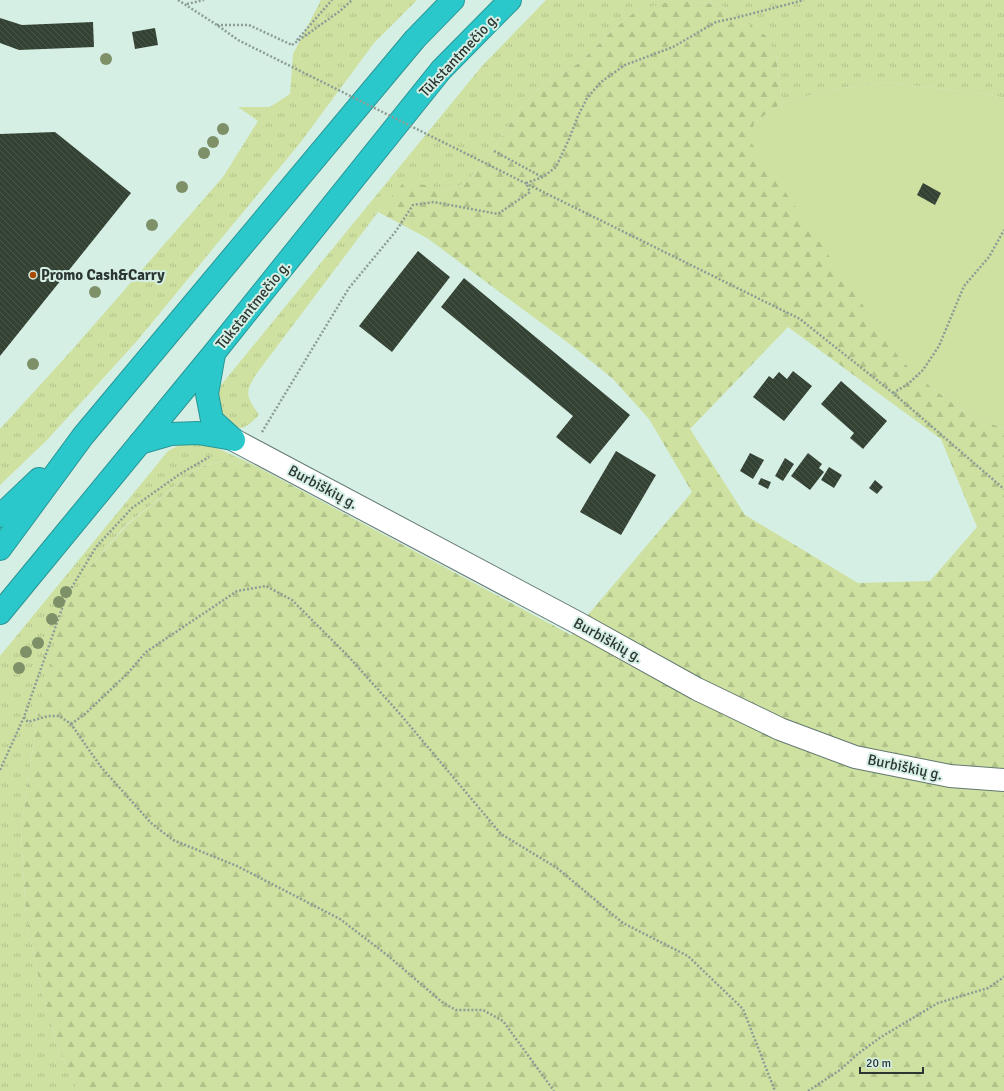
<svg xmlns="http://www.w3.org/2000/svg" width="1004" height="1091" font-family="Signika,sans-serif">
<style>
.grass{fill:url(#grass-tufts)}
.forest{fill:url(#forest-firs);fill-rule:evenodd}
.garden{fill:#cee1a0}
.building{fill:url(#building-back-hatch)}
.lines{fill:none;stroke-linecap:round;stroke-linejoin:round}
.street-casing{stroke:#627870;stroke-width:24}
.highway-casing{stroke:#2b9595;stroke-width:24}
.path{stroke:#8b9d96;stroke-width:2.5;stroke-dasharray:2 2;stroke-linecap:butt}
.street{stroke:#fff;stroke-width:22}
.highway{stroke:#2ac8ca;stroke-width:22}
.path-bridge{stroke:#8b9d96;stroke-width:2.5;stroke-dasharray:2 2;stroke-linecap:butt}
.tree{fill:#7d9067}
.poi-dot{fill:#aa4a02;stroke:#d6efe5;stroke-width:1.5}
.labels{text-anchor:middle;stroke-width:4;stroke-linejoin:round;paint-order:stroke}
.street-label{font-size:15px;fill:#2c3632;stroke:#d6efe5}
.poi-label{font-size:15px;font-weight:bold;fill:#2c3632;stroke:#d6efe5;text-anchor:start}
</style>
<defs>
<pattern id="grass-tufts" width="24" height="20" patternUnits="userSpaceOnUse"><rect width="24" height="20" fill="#cee1a0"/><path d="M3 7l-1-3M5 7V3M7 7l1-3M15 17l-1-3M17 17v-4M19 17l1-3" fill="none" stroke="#b1c28a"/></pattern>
<pattern id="forest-firs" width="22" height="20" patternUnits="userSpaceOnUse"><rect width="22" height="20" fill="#cee1a0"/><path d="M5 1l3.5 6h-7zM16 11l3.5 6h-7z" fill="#b1c28a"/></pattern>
<pattern id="building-back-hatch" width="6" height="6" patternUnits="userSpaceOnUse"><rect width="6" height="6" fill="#344234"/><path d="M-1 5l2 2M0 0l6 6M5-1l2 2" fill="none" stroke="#495549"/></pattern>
</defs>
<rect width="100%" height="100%" fill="#d6efe5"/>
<g class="grass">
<path d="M321 0H417L374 43 300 143 136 342 47 440 0 485V429L72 350 223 177 258 121 238 107H270L290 94 293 54Z"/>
<path d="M546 0H1004V98L991 95 885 82 830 90 782 103 776 56 766 37 721 5 698 2 637 10 613 30 579 63 539 88 520 109 499 141 466 183 448 190 405 182 378 212 257 373C244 394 246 395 259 415 254 420 249 426 241 428 239 428 235 427 232 427 213 424 215 398 221 385L482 66Z"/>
<path d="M194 442 210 445 252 464 227 461 212 463 195 470 126 525 89 568 37 720 21 831 26 917 40 984 57 1044 78 1091H0V656L168 451 181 444Z"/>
</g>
<path class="forest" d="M669 2H698L721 5 766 36 776 56 782 103 754 123 900 359 931 387 962 410 1004 429V1091H78L57 1044 40 984 26 917 21 831 37 720 62 615 89 568 127 525 195 470 212 463 227 461 252 464 571 635 692 492 649 419 613 379 571 345 427 238 378 212 405 181 448 190 466 183 499 141 520 109 539 88 579 63 613 30 637 10ZM788 327 941 439 977 527 930 581 858 583 745 515 690 429Z"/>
<path class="garden" d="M885 82 991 95 1004 98V429L962 410 931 387 900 359 750 141 754 123 782 103 830 90Z"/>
<g class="building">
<path d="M0 18 22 25 93 22 94 47 19 50 0 43Z"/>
<path d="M155 28 158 45 135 49 132 32Z"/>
<path d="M55 132 131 193 0 356V134Z"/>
<path d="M923 183 941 193 935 205 917 195Z"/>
<path d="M418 251 450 277 392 352 359 326Z"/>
<path d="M464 278 630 415 590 464 556 437 573 416 441 307Z"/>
<path d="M793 371 812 386 784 421 753 397 769 376 773 379 779 372 787 379Z"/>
<path d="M841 381 887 421 863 449 850 438 854 433 821 404Z"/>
<path d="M616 451 656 475 621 535 580 512Z"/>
<path d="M750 453 764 460 753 479 740 471Z"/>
<path d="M808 453 822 464 819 468 824 472 810 490 791 476Z"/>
<path d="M785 458 794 464 783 481 775 476Z"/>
<path d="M829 467 842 475 834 488 821 480Z"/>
<path d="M761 478 771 482 768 489 758 484Z"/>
<path d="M875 480 883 487 877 494 869 488Z"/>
</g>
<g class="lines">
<g class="street-casing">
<path id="street" d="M234 440 578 623 697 689 780 729 855 757 950 776 1004 780"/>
</g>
<g class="highway-casing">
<g id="highway">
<path d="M214 354 207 394 212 420 234 440"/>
<path d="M140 443 171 434 198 433 233 439"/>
<path d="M0 516 39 479"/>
<path d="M0 549 83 436 415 39 453 0"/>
<path d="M0 613 214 353 441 70 510 0"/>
</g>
</g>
<g class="path">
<path d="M178 0 217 25 238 40"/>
<path d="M187 4 204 0"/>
<path d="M217 25H249L292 45"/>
<path d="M297 40 332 0"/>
<path d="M292 45 340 11 352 0"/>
<path d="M494 151 542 177"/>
<path d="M525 183 800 319 893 393 1004 489"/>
<path d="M526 183 543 177 556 167 569 139 578 116 587 98 601 82 625 65 673 47 716 22 735 18 804 0"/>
<path d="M893 393 908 384 923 370 939 346 964 286 989 257 1004 230"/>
<path d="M262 432 349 288 396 231 413 205 434 202 498 214 530 192 526 183"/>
<path d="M24 717 28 722 48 716H59L71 724 101 767 151 823 173 840 237 866 340 919 387 955 442 1002 456 1010H483L503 1021 554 1091"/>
<path d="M71 724 85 714 128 673 146 652 237 591 266 586 292 600 348 656 400 714 501 834 557 868 623 923 688 956 743 1009 775 1091"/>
<path d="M0 770 24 717 66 597 96 547 132 508 180 474 209 457"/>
<path d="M808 1091 840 1070 859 1053 881 1037 938 1003 988 988 1004 977"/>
</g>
<use href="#street" class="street"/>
<use href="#highway" class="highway"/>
<path class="path-bridge" d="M238 40 525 183"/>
</g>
<g class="tree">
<circle cx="106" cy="59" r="6"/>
<circle cx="223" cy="129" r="6"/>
<circle cx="213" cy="142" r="6"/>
<circle cx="204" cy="153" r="6"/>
<circle cx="182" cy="187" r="6"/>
<circle cx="152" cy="225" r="6"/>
<circle cx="95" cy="292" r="6"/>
<circle cx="33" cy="364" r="6"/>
<circle cx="66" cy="592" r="6"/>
<circle cx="59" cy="602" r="6"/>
<circle cx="52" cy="619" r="6"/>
<circle cx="38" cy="643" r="6"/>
<circle cx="26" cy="652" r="6"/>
<circle cx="19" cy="668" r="6"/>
</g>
<circle class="poi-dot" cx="33" cy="275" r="4"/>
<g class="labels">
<g class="street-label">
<text transform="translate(459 55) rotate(-47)" y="5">Tūkstantmečio g.</text>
<text transform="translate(253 305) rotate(-51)" y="5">Tūkstantmečio g.</text>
<text transform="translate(323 487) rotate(28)" y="5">Burbiškių g.</text>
<text transform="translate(608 640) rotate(29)" y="5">Burbiškių g.</text>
<text transform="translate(905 767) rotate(12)" y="5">Burbiškių g.</text>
</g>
<g class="poi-label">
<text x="41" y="280">Promo Cash&amp;Carry</text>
</g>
</g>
<path d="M860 1067v6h63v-6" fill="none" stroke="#2c3632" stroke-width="2"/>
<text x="866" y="1067" font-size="12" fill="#2c3632" stroke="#d6efe5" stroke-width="3" paint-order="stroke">20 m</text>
</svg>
